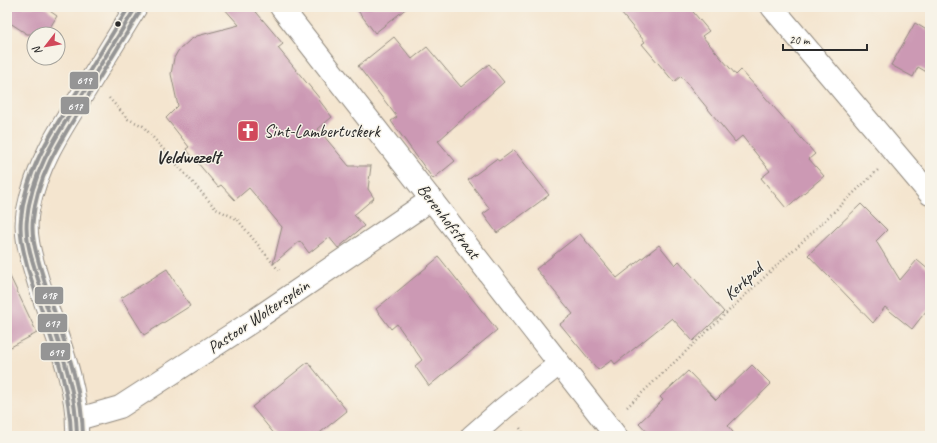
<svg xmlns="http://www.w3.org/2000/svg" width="937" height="443" font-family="Caveat,sans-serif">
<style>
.building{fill:#cc99b4}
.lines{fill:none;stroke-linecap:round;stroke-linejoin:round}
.minor-casing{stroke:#90887d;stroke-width:24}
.path{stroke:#90887d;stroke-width:2.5;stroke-dasharray:1 3;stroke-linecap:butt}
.minor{stroke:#fff;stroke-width:22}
.bus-1-casing{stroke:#f7f3e8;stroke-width:7}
.bus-2-casing{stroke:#f7f3e8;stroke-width:7}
.bus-3-casing{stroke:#f7f3e8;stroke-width:7}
.bus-1{stroke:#959595;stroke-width:4}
.bus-2{stroke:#959595;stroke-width:4}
.bus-3{stroke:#959595;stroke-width:4}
.bus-dot{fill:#2b2b2b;stroke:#f7f3e8;stroke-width:1.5}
.labels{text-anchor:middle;stroke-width:3;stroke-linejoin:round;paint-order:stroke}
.poi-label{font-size:17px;fill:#2b2b2b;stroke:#f7f3e8;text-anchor:start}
.street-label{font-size:17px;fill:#2b2b2b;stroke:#f7f3e8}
.quarter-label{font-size:19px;font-weight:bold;fill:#2b2b2b;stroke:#f7f3e8}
.line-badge{stroke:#f7f3e8;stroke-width:1.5}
.badge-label{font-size:11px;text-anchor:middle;font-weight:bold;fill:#fff}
</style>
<rect width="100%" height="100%" fill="#f7f3e8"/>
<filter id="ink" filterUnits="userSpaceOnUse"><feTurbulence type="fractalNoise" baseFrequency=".025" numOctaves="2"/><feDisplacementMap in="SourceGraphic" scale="8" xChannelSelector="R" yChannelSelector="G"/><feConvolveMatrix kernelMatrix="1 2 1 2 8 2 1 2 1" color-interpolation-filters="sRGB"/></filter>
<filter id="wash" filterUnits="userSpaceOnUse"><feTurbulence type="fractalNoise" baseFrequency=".012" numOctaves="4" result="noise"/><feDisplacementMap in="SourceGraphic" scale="16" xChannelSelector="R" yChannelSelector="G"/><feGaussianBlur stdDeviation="0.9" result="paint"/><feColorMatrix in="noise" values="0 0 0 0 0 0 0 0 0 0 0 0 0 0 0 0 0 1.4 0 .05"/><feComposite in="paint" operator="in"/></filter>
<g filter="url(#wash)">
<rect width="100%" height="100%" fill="#f4e5cf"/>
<g id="blocks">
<g class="building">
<path d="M7 7H44L57 16 46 34H27L7 21Z"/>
<path d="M223 7H252L283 44 278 48 320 99 319 100 332 117 318 129 349 166H371L368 189 374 198 354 215 364 226 338 248 329 237 309 253 300 241 273 264 282 227 249 188 235 200 221 185 218 187 186 149 189 147 166 118 178 106 171 74 174 58 178 51 190 40 197 36 239 25Z"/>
<path d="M355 7H408L375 33Z"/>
<path d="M616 7H689L709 31 702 36 736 75 741 70 796 132 815 154 809 159 824 176 786 208 761 178 770 171 742 136 735 142 681 76 674 82 642 44 645 42Z"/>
<path d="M915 23 930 32V74L918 67 913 77 891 65Z"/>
<path d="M394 37 412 59 427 47 461 87 489 64 504 82 438 141 455 161 433 179 391 121 397 117 358 66Z"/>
<path d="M514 150 549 195 497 233 483 214 490 209 468 180 496 159 499 161Z"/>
<path d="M861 204 887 230 876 241 900 280 917 260 930 271V306L912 329 885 307 873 323 808 255Z"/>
<path d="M580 234 617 278 659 245 675 265 679 261 724 312 693 341 672 318 615 364 612 360 598 370 560 324 573 314 536 269Z"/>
<path d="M439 257 497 330 429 386 415 366 422 360 397 324 391 329 376 309Z"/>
<path d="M167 269 190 306 144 335 121 298Z"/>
<path d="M7 270 37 333 7 349Z"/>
<path d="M308 362 347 411 316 436H276L252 407Z"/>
<path d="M752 365 771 384 728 426 736 436H651L639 423 663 400 660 397 688 371 716 400Z"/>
</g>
</g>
</g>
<g filter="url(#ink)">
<use href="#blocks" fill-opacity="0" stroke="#90887d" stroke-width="1"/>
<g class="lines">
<g class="minor-casing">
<g id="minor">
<path d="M281 7 616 436"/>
<path d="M772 7 930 194"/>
<path d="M78 419 120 407 256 319 432 199"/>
<path d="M77 436C79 384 55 333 39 284 32 260 23 235 28 210 36 167 59 131 82 95 100 66 118 36 136 7"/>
<path d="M472 436 504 408 559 364"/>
</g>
</g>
<g class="path">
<path d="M109 98 128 119 143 126 216 209 237 219 280 272"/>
<path d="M627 407 878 170"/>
<path d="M520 428 525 436"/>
</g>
<use href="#minor" class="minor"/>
<g class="bus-1-casing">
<path id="bus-1" d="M77 436C76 376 50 323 34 266 29 251 25 235 27 219 31 171 61 129 85 90 102 62 119 35 136 7"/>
</g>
<g class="bus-2-casing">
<path id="bus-2" d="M83 436C82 375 55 321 39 263 35 249 31 234 33 219 37 172 67 131 90 93 107 65 124 38 141 10"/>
</g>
<g class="bus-3-casing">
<path id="bus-3" d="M71 436C70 377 45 325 28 269 24 253 19 236 21 219 25 170 55 127 80 87 96 60 112 34 129 7"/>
</g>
<use href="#bus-1" class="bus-1"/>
<use href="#bus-2" class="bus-2"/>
<use href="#bus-3" class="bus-3"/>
</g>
</g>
<defs>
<g id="church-square" transform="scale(1.15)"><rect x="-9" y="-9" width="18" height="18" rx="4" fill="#d1495b" stroke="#f7f3e8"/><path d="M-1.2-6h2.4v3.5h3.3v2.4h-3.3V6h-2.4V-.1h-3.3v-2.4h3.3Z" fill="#fff"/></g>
</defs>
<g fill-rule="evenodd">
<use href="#church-square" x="248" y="131"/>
</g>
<circle class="bus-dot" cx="118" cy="24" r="3.5"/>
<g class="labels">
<g class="poi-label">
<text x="264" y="137">Sint-Lambertuskerk</text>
</g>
<g class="street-label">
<text transform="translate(449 221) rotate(52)" y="6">Berenhofstraat</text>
<text transform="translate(743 281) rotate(-43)" y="6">Kerkpad</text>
<text transform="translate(258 316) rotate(-34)" y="6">Pastoor Woltersplein</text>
</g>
<g class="quarter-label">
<text x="188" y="163">Veldwezelt</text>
</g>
</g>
<g class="line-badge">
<rect x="69" y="71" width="30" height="19" rx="4" fill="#959595"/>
<rect x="60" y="96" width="30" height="19" rx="4" fill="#959595"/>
<rect x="34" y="286" width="30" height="19" rx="4" fill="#959595"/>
<rect x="37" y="313" width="31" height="20" rx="4" fill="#959595"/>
<rect x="40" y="342" width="31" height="19" rx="4" fill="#959595"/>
</g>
<g class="badge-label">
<text x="84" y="84">619</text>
<text x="75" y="110">617</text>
<text x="49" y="299">618</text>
<text x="52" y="327">617</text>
<text x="56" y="356">619</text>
</g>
<rect width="937" height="443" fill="none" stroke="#f7f3e8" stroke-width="24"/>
<g transform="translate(46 46) rotate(239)"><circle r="19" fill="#f7f3e8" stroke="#a5a39c"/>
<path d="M0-3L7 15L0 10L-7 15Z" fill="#d1495b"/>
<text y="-6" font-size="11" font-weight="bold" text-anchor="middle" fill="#2b2b2b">N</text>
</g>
<path d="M783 44v6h84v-6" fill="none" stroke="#2b2b2b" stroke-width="2"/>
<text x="789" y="44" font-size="12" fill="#2b2b2b" stroke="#f7f3e8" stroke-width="3" paint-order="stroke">20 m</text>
</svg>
